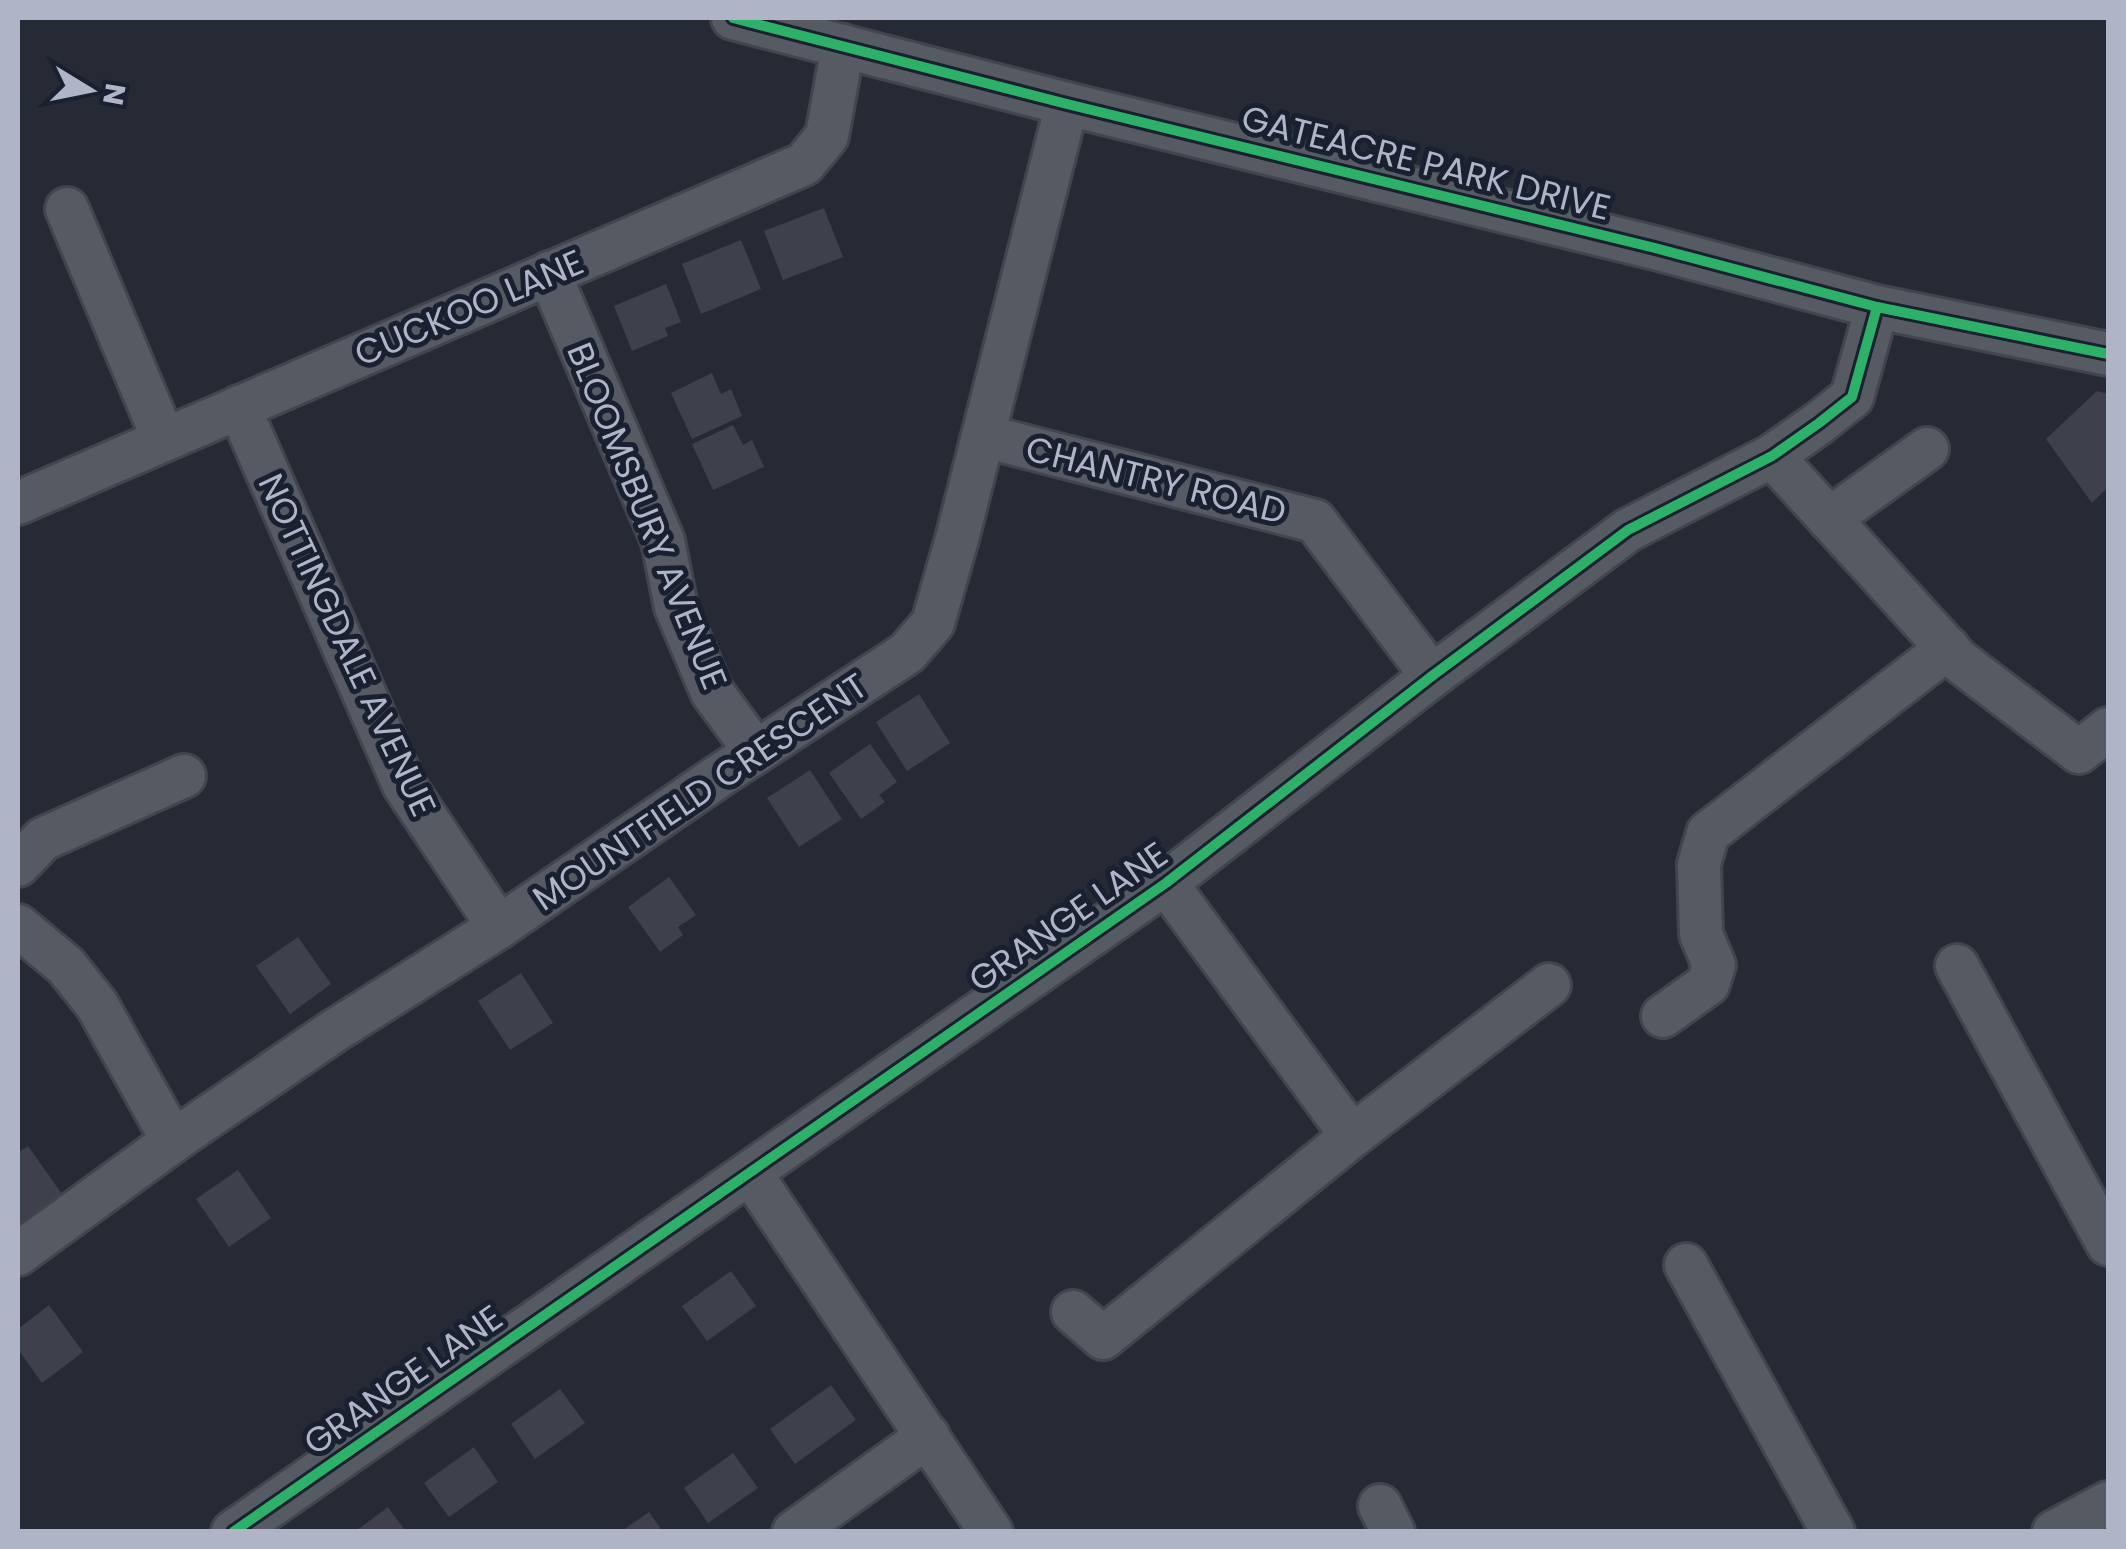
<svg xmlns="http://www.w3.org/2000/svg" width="2126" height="1549" font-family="Poppins,sans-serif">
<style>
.building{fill:#3e414b}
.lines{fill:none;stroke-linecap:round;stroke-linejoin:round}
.minor-casing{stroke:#42454d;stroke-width:48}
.minor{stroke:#565a63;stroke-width:42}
.cycleway-casing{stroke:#19202f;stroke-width:16}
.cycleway{stroke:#2db169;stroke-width:10}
.labels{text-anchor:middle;stroke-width:10;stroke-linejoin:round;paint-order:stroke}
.street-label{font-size:35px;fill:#afb5c7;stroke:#19202f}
</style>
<rect width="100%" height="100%" fill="#262a34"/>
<g class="building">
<path d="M824 208 843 257 783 280 764 231Z"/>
<path d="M741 240 761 289 701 314 682 264Z"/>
<path d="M666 284 681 322 665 328 668 336 632 351 614 306Z"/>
<path d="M712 373 721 394 731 389 742 416 692 439 671 393Z"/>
<path d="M2097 391 2108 394V487L2092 503 2046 439Z"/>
<path d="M733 425 743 445 752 440 764 467 713 490 692 444Z"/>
<path d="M919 694 950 743 907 771 876 722Z"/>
<path d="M870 744 897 782 879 795 885 802 861 819 829 773Z"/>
<path d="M810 770 842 819 799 847 767 798Z"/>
<path d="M669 877 696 915 678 927 683 935 660 952 628 907Z"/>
<path d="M298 937 331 984 290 1014 256 966Z"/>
<path d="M521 973 553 1023 510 1050 478 1001Z"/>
<path d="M28 1146 62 1194 20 1223 18 1153Z"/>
<path d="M238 1170 271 1218 229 1247 196 1199Z"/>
<path d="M731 1271 756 1306 707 1341 682 1306Z"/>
<path d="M49 1305 83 1352 42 1383 18 1349V1329Z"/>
<path d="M831 1385 856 1420 795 1464 770 1429Z"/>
<path d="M560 1389 585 1423 535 1459 511 1424Z"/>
<path d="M474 1447 498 1482 449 1517 424 1483Z"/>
<path d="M733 1453 758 1488 708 1523 684 1488Z"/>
<path d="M388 1507 406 1532H354L364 1525Z"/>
<path d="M649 1512 663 1532H621L626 1528Z"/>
</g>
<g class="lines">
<g class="minor-casing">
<g id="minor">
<path d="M733 18 1067 104 1655 248 1877 307 2108 354"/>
<path d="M67 209 164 440"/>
<path d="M549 273 663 541 676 607 712 692 756 752"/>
<path d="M239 407 404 785 499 927"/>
<path d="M984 436 1315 521 1432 676"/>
<path d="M1772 456 1958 660 2079 752 2108 729"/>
<path d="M18 503 804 164 827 136 843 46"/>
<path d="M1829 519 1927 449"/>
<path d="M18 865 43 839 184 776"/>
<path d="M1166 883 1352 1136"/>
<path d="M18 926 66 966 97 1005 173 1141"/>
<path d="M1957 966 2108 1244"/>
<path d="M1663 1016 1708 984 1714 965 1701 934 1699 864 1708 833 1948 648"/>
<path d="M751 1174 991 1532"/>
<path d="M18 1254 173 1141 334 1031 499 927 716 778 907 653 933 623 958 535 1067 104"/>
<path d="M1686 1265 1833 1532"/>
<path d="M1073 1312 1103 1338 1352 1136 1549 985"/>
<path d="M1380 1506 1393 1532"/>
<path d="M233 1532 1166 883 1432 676 1628 530 1772 456 1819 423 1852 397 1877 307"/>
<path d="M794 1532 928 1436"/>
<path d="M2054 1532 2108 1503"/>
</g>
</g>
<use href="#minor" class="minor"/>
<g class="cycleway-casing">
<g id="cycleway">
<path d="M733 18 1067 104 1655 248 1877 307 2108 354"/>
<path d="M233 1532 1166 883 1432 676 1628 530 1772 456 1819 423 1852 397 1877 307"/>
</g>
</g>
<use href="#cycleway" class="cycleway"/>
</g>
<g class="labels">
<g class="street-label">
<text transform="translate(1426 163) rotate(14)" y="12">GATEACRE PARK DRIVE</text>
<text transform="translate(469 308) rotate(-23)" y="12">CUCKOO LANE</text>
<text transform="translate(1156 480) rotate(14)" y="12">CHANTRY ROAD</text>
<text transform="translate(647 516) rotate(68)" y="12">BLOOMSBURY AVENUE</text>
<text transform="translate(347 645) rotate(65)" y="12">NOTTINGDALE AVENUE</text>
<text transform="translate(700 792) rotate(-34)" y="12">MOUNTFIELD CRESCENT</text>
<text transform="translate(1068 917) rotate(-35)" y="12">GRANGE LANE</text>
<text transform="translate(403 1380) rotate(-35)" y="12">GRANGE LANE</text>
</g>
</g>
<rect width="2126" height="1549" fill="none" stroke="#afb5c7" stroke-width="40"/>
<g transform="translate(90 90) rotate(100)" stroke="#19202f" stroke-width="8" paint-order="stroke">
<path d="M0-8L18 38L0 25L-18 38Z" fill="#afb5c7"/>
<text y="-15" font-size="28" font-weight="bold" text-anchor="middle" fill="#afb5c7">N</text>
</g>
</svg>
